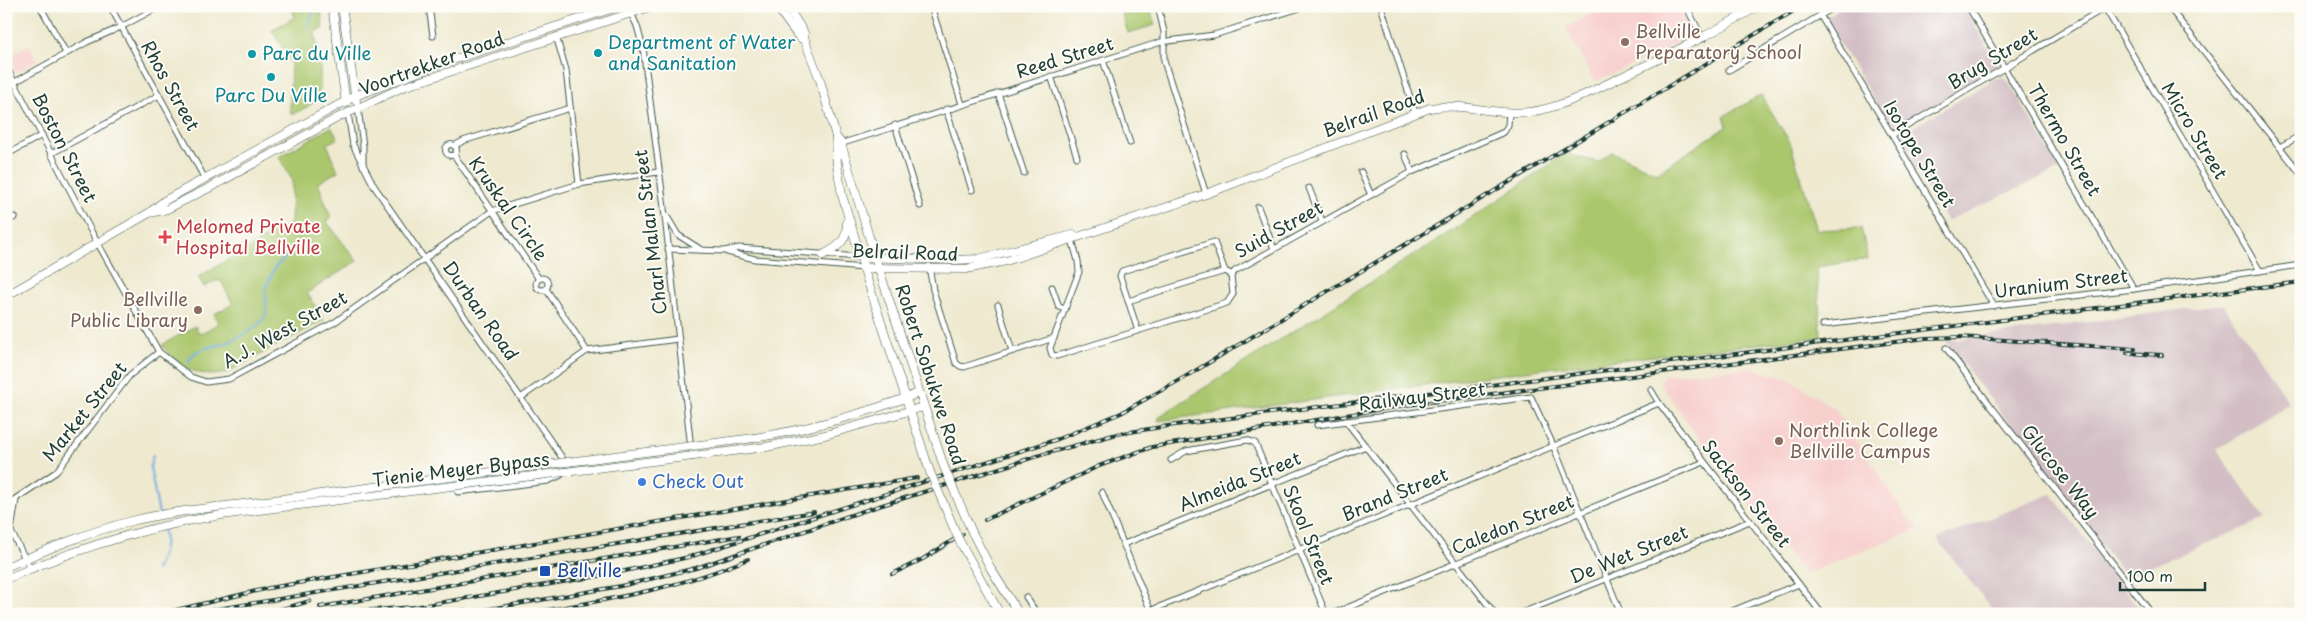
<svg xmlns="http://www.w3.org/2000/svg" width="2307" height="620" font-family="'Playpen Sans',sans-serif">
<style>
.built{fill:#f7d0ce}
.industrial{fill:#d2bec4}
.green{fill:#abc76d;stroke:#658250}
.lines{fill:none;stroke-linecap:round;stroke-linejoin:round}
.stream{stroke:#6dace0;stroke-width:2}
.street-casing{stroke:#3e574b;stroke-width:7}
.secondary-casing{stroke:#3e574b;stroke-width:9}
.primary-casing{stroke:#3e574b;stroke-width:9}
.street{stroke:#fff;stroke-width:5}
.secondary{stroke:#fff;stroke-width:8}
.primary{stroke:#fff;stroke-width:8}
.rail-casing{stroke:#1f3d34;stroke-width:4}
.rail{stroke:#fdfcf7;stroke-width:2;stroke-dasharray:5.5;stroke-linecap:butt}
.secondary-bridge-casing{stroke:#3e574b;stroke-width:9;stroke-linecap:butt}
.primary-bridge-casing{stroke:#3e574b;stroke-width:9;stroke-linecap:butt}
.secondary-bridge{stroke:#fff;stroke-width:8}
.primary-bridge{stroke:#fff;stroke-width:8}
.education-dot{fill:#8d6e63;stroke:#fdfcf7;stroke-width:2}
.culture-dot{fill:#0f9aa8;stroke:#fdfcf7;stroke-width:2}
.health-dot{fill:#e0444e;stroke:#fdfcf7;stroke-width:2}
.shop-dot{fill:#3f7fe0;stroke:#fdfcf7;stroke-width:2}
.transit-dot{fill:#1a4fb4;stroke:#fdfcf7;stroke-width:2}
.labels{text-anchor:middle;stroke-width:4;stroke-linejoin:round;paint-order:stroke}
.education-label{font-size:18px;fill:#785e54;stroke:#fdfcf7;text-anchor:start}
.culture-label{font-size:18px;fill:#0d838f;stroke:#fdfcf7;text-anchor:start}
.street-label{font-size:18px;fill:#1f3d34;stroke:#fdfcf7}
.health-label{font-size:18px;fill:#be3a42;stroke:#fdfcf7;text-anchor:start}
.shop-label{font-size:18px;fill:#366cbe;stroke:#fdfcf7;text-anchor:start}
.transit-label{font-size:18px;fill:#164399;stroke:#fdfcf7;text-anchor:start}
</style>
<rect width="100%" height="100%" fill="#fdfcf7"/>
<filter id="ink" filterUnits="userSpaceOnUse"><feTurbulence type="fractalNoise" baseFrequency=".02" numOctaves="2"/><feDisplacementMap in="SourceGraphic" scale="10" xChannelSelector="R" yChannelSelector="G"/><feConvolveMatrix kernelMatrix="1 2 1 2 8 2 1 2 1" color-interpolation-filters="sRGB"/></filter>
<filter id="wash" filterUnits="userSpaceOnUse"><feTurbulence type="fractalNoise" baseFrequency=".0096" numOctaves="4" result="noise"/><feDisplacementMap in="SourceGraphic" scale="20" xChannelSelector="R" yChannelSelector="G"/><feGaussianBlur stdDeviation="1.12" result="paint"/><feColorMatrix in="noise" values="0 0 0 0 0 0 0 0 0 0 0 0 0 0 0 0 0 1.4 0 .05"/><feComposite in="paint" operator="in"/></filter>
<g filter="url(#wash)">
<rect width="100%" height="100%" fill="#eee9cf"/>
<g class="built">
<path d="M1606 6H1678L1692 33 1662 51 1597 81 1593 79 1566 28Z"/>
<path d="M29 45 38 60 16 73 8 56Z"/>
<path d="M1749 368 1790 379 1835 409 1908 518 1920 528 1805 574 1724 474 1660 383 1664 376 1670 375Z"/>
</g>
<g class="industrial">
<path d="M1843 6H1963L1995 60 1996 68 1898 127H1891L1828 25V16Z"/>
<path d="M2003 77 2008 81 2060 169 1947 221 1899 143V138L1902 134 1996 78Z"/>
<path d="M2223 304 2289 403 2217 450 2265 519 2126 577 1946 341Z"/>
<path d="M2051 494 2144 614H1996L1937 539Z"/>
</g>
<g class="green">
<path d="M291 6 326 7 321 8 323 29 315 31C317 48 326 87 315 101 309 107 299 111 291 115L290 107 291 63 272 30 295 17Z"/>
<path d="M1119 6H1149L1155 25 1128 33Z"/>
<path d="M1761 95 1790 142 1817 230 1861 228 1868 259 1817 267 1821 337 1548 368 1158 421 1160 416 1472 218 1568 152 1573 156 1598 162 1612 152 1657 173 1727 126 1724 116Z"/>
<path d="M331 127 338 138 327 144 338 171 318 183 331 218 327 222 357 261 307 293 324 320 226 373C201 380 177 366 162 345L195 326 198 332 202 333 217 324 218 321 214 314 233 304 221 281H216L204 287 198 277 291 223 292 180 279 157Z"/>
</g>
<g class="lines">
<g class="stream">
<path d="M308 28 315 6"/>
<path d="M266 288 275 267 295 249"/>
<path d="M188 362C195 346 214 348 229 342 238 338 259 327 264 318 268 310 266 299 265 291"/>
<path d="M153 455 150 467 159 514"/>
<path d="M156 570C163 555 167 544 163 528"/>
</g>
</g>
</g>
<g filter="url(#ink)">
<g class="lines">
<g class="street-casing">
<g id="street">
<path d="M40 6 66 53"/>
<path d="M110 6 205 179"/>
<path d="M429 6 433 36"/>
<path d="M628 6 637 26 643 48 663 199 692 457"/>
<path d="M931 6 962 104"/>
<path d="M1158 6 1164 32V61L1206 194"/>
<path d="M1381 6 1415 113"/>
<path d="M1686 6 1703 39"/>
<path d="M1968 6 2134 289"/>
<path d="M2104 6 2260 271"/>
<path d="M2168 6 2301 174"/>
<path d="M1820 15 1994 306"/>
<path d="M556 36 566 70 579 184"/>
<path d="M1103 60 1130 143"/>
<path d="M6 66 92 233 159 352 191 377 206 382 229 379 335 322 492 211 579 184 658 172"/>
<path d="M1729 70 1836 6"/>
<path d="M1051 76 1077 157"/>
<path d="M6 87 87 42 121 27 160 6"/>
<path d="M998 93 1024 173"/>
<path d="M358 108 363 146V166"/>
<path d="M946 109 972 190"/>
<path d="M348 113 353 145 374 186 572 472"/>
<path d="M895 125 920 206"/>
<path d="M1892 135 2106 7"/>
<path d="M840 144 1161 42 1214 35 1306 6"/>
<circle cx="451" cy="150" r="5.5"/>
<path d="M454 146 463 141 570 108"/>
<path d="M2280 147 2301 135"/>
<path d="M52 153 159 95"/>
<path d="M1405 154 1412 172"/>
<path d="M6 155 42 135"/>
<path d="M454 155 539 279"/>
<path d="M1361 172 1371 195"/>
<path d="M1309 188 1322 221"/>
<path d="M1258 207 1274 249"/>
<path d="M666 215 678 235 700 249"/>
<path d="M6 222 15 217"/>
<path d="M1071 236 1078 261 1079 272 1050 348 1052 355 1057 356 1227 303 1233 294 1231 276 1235 271 1412 172 1504 132 1508 125 1509 113"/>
<path d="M668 249 724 251 739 248 860 257"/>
<path d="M727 252 755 259 864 268"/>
<path d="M929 266 933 290 956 363 960 366 964 367 1054 338"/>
<circle cx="542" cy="284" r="6"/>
<path d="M1052 287 1059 307 1065 309"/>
<path d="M546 289 587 351"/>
<path d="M1128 301 1225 271"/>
<path d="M998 305 1012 351"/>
<path d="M1823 325 2134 289 2301 265"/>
<path d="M1138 331 1120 276 1122 271 1214 242 1225 271 1231 274"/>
<path d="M1946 348 2152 614"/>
<path d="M1651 390 1659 403 1822 614"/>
<path d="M522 397 587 351 678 339"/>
<path d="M1346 421 1495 614"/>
<path d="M1317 425 1531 397 1553 445 1621 614"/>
<path d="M1171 460 1186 451 1247 440 1255 443 1326 614"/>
<path d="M461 478 456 479 458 492 548 481 561 475"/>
<path d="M1102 492 1152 614"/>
<path d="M6 505 56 472 130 375 159 352"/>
<path d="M6 522 30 568"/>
<path d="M11 530 16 500"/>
<path d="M1124 544 1366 446"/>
<path d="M1026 597 1037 614"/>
<path d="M1142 614 1659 403"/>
<path d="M1332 614 1704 462"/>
<path d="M1519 614 1750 521"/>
<path d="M1725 614 1799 584"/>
</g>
</g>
<g class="secondary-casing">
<g id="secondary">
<path d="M860 257 955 260 978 259 1073 235"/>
<path d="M864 268 966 269 1006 261 1206 194 1430 108C1463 102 1496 116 1529 112 1561 108 1590 92 1619 78 1666 56 1712 34 1758 6"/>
<path d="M754 438C810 429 866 413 919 393"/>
<path d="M766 447 825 435 923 407"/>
<path d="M6 567C48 549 88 532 132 521 171 511 211 508 250 503"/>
<path d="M6 579C86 544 165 521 251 511"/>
</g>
</g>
<g class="primary-casing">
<g id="primary">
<path d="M332 6 346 103"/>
<path d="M342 6 356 101"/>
<path d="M776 6 798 36 805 41"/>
<path d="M787 6 804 33 805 41 820 80 836 137 837 165 842 195 867 279 930 472"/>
<path d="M836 137 841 143 875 257 944 467"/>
<path d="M154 212 167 209 209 188 339 117 403 87 653 6"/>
<path d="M823 255C839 247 848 240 847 221"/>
<path d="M6 296 149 213 164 201 355 96 440 64 620 6"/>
<path d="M972 532 991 569 1019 614"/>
<path d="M959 540 1000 614"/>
</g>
</g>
<use href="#street" class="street"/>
<use href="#secondary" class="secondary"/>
<use href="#primary" class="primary"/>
<g class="rail-casing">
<g id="rail">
<path d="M2127 353 2162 355"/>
<path d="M985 520 1099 466 1152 447 1407 405 1926 338 1961 337 2135 349"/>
<path d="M892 574 923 559 963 534"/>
<path d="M320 607 739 536"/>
<path d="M159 614 269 588 917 478"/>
<path d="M186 614 814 512"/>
<path d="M264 614 310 601"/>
<path d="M315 614 414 607 611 574 689 557 1058 439 1121 413 1185 377 1802 6"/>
<path d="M441 614 465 610"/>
<path d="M460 614 621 586 696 568 860 512 1044 454 1117 434 1168 426 2301 282"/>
<path d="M524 614C600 601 676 590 748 559"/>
</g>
</g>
<use href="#rail" class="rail"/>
<g class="secondary-bridge-casing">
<g id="secondary-bridge">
<path d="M250 503 754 438"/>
<path d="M251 511 766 447"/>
</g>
</g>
<g class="primary-bridge-casing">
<g id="primary-bridge">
<path d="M944 467 972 532"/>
<path d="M930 472 959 540"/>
</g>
</g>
<use href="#secondary-bridge" class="secondary-bridge"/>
<use href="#primary-bridge" class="primary-bridge"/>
</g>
</g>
<g class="education-dot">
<circle cx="1625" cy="42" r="5"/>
<circle cx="198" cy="310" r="5"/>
<circle cx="1779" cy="441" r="5"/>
</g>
<g class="culture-dot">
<circle cx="598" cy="53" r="5"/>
<circle cx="252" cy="54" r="5"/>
<circle cx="271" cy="77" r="5"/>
</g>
<path class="health-dot" d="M162.5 229.5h5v5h5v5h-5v5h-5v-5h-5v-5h5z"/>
<circle class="shop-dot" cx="642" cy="482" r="5"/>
<rect class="transit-dot" x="539" y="565" width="12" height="12" rx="2.5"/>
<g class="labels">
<g class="education-label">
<text x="1635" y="38">Bellville<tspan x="1635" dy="21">Preparatory School</tspan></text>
<text x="188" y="306" text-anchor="end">Bellville<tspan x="188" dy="21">Public Library</tspan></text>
<text x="1789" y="437">Northlink College<tspan x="1789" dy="21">Bellville Campus</tspan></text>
</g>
<g class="culture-label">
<text x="608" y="49">Department of Water<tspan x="608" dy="21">and Sanitation</tspan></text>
<text x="262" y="60">Parc du Ville</text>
<text x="271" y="102" text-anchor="middle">Parc Du Ville</text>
</g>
<g class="street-label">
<text transform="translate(1065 58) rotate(-17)" y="6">Reed Street</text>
<text transform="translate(1993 59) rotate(-31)" y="6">Brug Street</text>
<text transform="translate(432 64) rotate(-20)" y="6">Voortrekker Road</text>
<text transform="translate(170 86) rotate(61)" y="6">Rhos Street</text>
<text transform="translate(1374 114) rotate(-20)" y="6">Belrail Road</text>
<text transform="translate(2194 131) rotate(59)" y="6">Micro Street</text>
<text transform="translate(2064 140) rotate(60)" y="6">Thermo Street</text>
<text transform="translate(64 148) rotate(63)" y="6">Boston Street</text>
<text transform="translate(1919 154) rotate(59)" y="6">Isotope Street</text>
<text transform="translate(508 209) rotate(55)" y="6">Kruskal Circle</text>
<text transform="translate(1279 230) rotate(-29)" y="6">Suid Street</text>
<text transform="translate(651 232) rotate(-97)" y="6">Charl Malan Street</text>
<text transform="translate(905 253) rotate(2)" y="6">Belrail Road</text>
<text transform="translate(2061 284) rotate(-7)" y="6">Uranium Street</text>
<text transform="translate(480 311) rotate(55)" y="6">Durban Road</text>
<text transform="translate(285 330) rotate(-29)" y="6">A.J. West Street</text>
<text transform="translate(930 375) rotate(72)" y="6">Robert Sobukwe Road</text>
<text transform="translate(1422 397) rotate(-7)" y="6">Railway Street</text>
<text transform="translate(85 412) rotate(-51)" y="6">Market Street</text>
<text transform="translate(461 470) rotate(-7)" y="6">Tienie Meyer Bypass</text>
<text transform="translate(2060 472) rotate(52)" y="6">Glucose Way</text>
<text transform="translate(1240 482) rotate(-22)" y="6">Almeida Street</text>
<text transform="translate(1746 494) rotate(52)" y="6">Sackson Street</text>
<text transform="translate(1395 495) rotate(-22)" y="6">Brand Street</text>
<text transform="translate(1513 525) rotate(-22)" y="6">Caledon Street</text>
<text transform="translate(1308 535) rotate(68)" y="6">Skool Street</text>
<text transform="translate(1629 555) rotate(-22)" y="6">De Wet Street</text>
</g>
<g class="health-label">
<text x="176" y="233">Melomed Private<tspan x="176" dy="21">Hospital Bellville</tspan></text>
</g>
<g class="shop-label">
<text x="652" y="488">Check Out</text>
</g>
<g class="transit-label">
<text x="556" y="577">Bellville</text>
</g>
</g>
<rect width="2307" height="620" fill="none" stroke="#fdfcf7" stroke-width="25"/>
<path d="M2120 582v8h85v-8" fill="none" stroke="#1f3d34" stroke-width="2.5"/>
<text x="2127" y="582" font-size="15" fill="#1f3d34" stroke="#fdfcf7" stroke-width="4" paint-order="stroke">100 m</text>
</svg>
